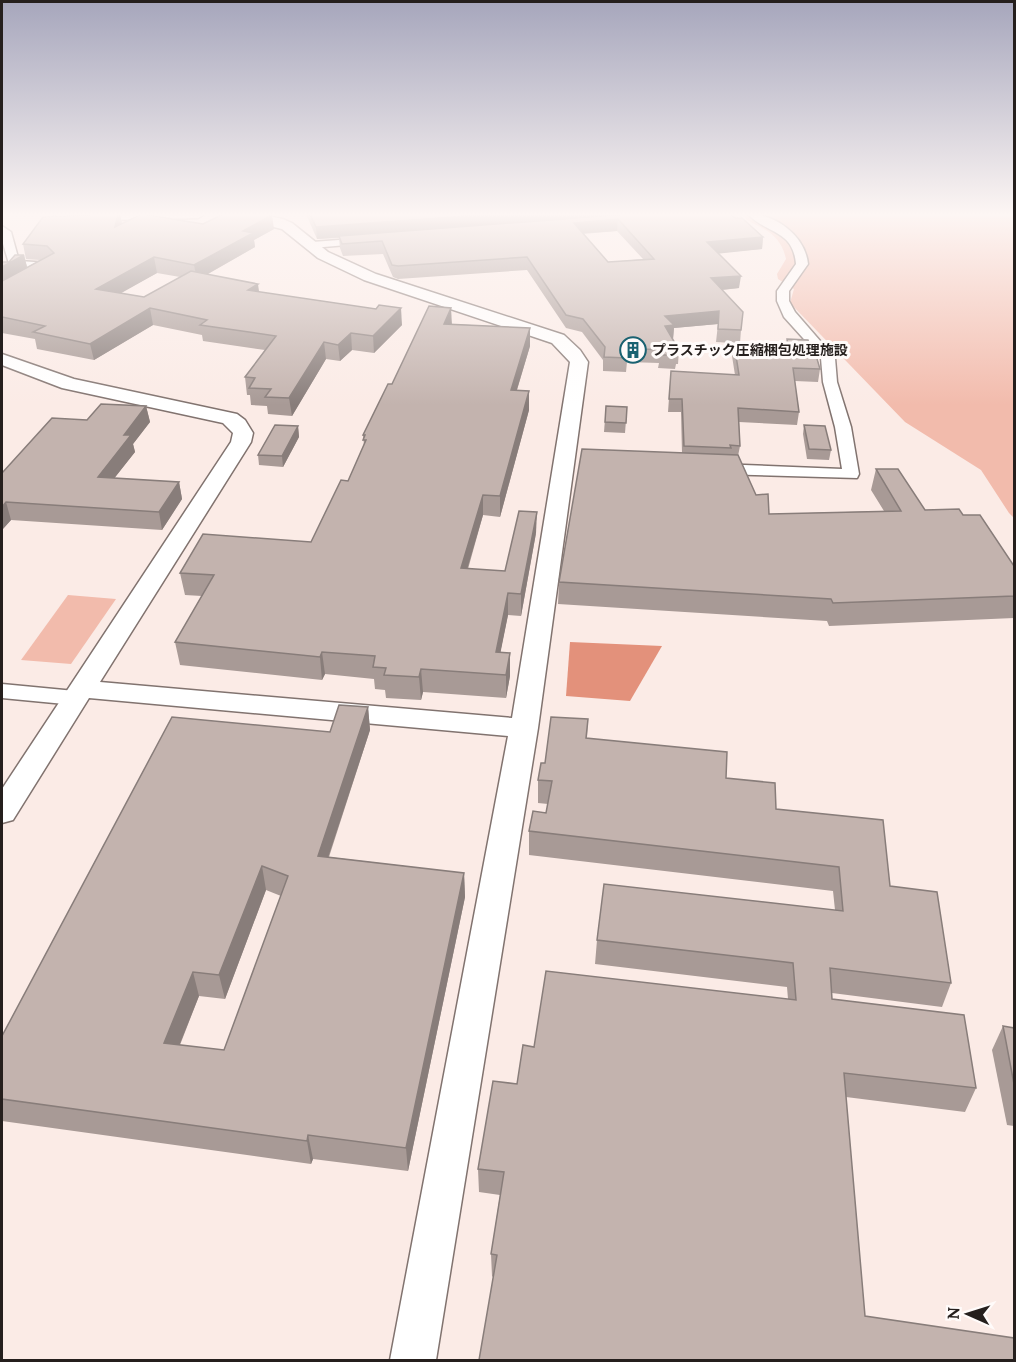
<svg xmlns="http://www.w3.org/2000/svg" width="1016" height="1362" font-family="Lora,'Noto Sans JP',serif">
<style>
.green{fill:#f2bbac}
.water{fill:#e3917b}
.lines{fill:none;stroke-linecap:round;stroke-linejoin:round}
.minor-casing{stroke:#81736f;stroke-width:3}
.tertiary-casing{stroke:#81736f;stroke-width:3}
.minor{fill:#fff;fill-rule:evenodd}
.tertiary{fill:#fff;fill-rule:evenodd}
.wall{fill:#a89a96;fill-rule:evenodd}
.shaded-wall{fill:#887d7a}
.building{fill:#c3b3ae;stroke:#887d7a;stroke-width:1.5;fill-rule:evenodd}
.labels{text-anchor:middle;stroke-width:6;stroke-linejoin:round;paint-order:stroke}
.far-poi-label{font-size:14px;font-weight:bold;fill:#251f1d;stroke:#fffbfa;text-anchor:start}
</style>
<rect width="100%" height="100%" fill="#fbebe6"/>
<g class="green">
<path d="M747 214H1014V518L1009 513 981 470 905 422 790 303 794 289 778 279 777 274 786 259C783 245 776 235 762 228 756 224 750 223 745 218Z"/>
<path d="M68 595 116 599 71 664 21 660Z"/>
</g>
<path class="water" d="M570 642 662 646 630 701 566 696Z"/>
<g class="lines">
<g class="minor-casing">
<g id="minor">
<path d="M748 214C775 214 805 235 808 264L789 291V301L795 312 835 358 837 382 851 427 859 474 857 478 718 474 710 469 718 464 842 469 835 427 823 382 821 358 784 317 777 301V291L796 264C793 229 766 234 748 214Z"/>
<path d="M2 226 11 232 19 261 50 263 56 267 2 296V287L36 269 10 267 2 240Z"/>
<path d="M366 238 370 239V243L312 248 306 245 312 242Z"/>
<path d="M2 684 75 691 83 693 86 698 83 703 75 705 2 698Z"/>
</g>
</g>
<g class="tertiary-casing">
<g id="tertiary">
<path d="M53 214H205L198 218 112 220 60 218Z"/>
<path d="M230 214H258L283 219 292 223 328 252 376 274 564 335 580 350 588 362 538 728 436 1360H390L508 736 89 698 13 820 2 823V789L231 442 233 433 223 423 62 388 2 365V354L74 379 237 414 245 420 253 433 251 442 100 682 512 718 570 362 552 343 364 280 318 258 282 229 232 217Z"/>
</g>
</g>
<use href="#minor" class="minor"/>
<use href="#tertiary" class="tertiary"/>
</g>
<g class="wall">
<path d="M120 214 122 223 203 224 274 229 254 240 255 247 208 274 259 292 402 325 374 353 352 350 340 361 326 359 292 416 268 414 267 406 251 405 250 395H247L245 377 265 350 203 341 202 335 153 325 94 360 37 349 35 339 2 333V262H9L24 255 27 267 40 260 26 259 23 244ZM157 273 180 277 144 297 120 293Z"/>
<path d="M306 214H730L763 237 762 249 718 253 739 288 722 290 741 330 740 343 786 345 787 339 809 345 820 369 818 382 795 381 799 412 797 425 739 422 740 446 738 456 756 495 769 514 884 511 871 490 876 469 925 510 963 515 1014 566V618L829 626 827 621 558 604 559 582 682 453 681 412H668L671 371 735 375 732 356 734 343 716 342 718 324 674 328 673 339H672L679 350 678 364H676L675 369 658 368 659 363 627 362 626 372 603 371V360L582 332 566 328 527 270 398 279 393 277 383 254 343 256 340 248 339 238 317 239ZM617 231 643 259 608 262 583 234Z"/>
<path d="M452 324 530 328V346L517 390 529 391V410L500 517 483 515 468 569 505 571 536 533 521 616 508 615 500 653H510V676L506 698 423 692 421 700 386 698 385 690 375 689 374 679 325 674 322 680 180 665 175 642 202 596 185 595 180 573 311 542 348 481 364 445 363 435 392 384Z"/>
<path d="M146 406 150 422 133 444 135 452 114 478 179 482 182 499 162 530 11 520 2 530V473L87 420Z"/>
<path d="M606 406 627 407 625 433 604 432Z"/>
<path d="M804 425 831 450 829 460 807 459 803 434Z"/>
<path d="M298 426 299 437 283 467 259 465 258 455Z"/>
<path d="M368 707 370 730 329 857 464 873 465 897 408 1171 313 1159 311 1164 2 1121V1036L330 732ZM266 890 281 896 224 1050 180 1045 199 996 225 999Z"/>
<path d="M588 719 587 738 726 778 776 809 890 886 951 983 942 1007 832 993V999L976 1088 965 1112 846 1097 493 1277 492 1276 491 1254 500 1195 479 1192 478 1169 534 1047 788 999 787 987 595 964 597 940 835 910 833 891 529 855V831L546 813 548 804 538 803V780L545 763Z"/>
<path d="M1003 1026 1014 1028V1126L1007 1125 992 1050Z"/>
</g>
<g class="shaded-wall">
<path d="M118 214H120L122 225 115 227Z"/>
<path d="M493 214H641L317 239 316 227Z"/>
<path d="M272 215 274 229 254 240 255 247 197 280 194 265 243 231Z"/>
<path d="M618 219 617 231 573 234 574 223Z"/>
<path d="M763 237 762 249 706 255 707 242Z"/>
<path d="M24 255 28 271 2 285V267Z"/>
<path d="M154 257 157 273 100 305 96 289Z"/>
<path d="M741 276 739 288 710 291 711 278Z"/>
<path d="M258 284 260 299 248 290Z"/>
<path d="M150 308 153 325 94 360 90 344Z"/>
<path d="M401 308 402 325 374 353 373 336Z"/>
<path d="M451 308 452 325 444 324Z"/>
<path d="M719 311 718 324 674 328 673 339 663 340 665 316Z"/>
<path d="M530 328V346L511 409V390Z"/>
<path d="M351 333 352 350 340 361 338 345Z"/>
<path d="M324 342 326 359 292 416 289 398Z"/>
<path d="M529 391V410L500 517V496Z"/>
<path d="M146 406 150 422 133 444 135 452 102 494 98 477 124 435Z"/>
<path d="M298 426 299 437 283 467 282 456Z"/>
<path d="M179 482 182 499 162 530 159 512Z"/>
<path d="M483 495V515L461 590V568Z"/>
<path d="M6 502 11 520 2 530V507Z"/>
<path d="M537 512 536 533 521 616V594Z"/>
<path d="M508 593V615L496 675V652Z"/>
<path d="M322 652 325 674 322 680 320 657Z"/>
<path d="M510 653V676L506 698V675Z"/>
<path d="M421 669 423 692 421 700 419 677Z"/>
<path d="M368 707 370 730 321 879 318 856Z"/>
<path d="M262 866 266 890 225 999 219 975Z"/>
<path d="M464 873 465 897 408 1171 406 1148Z"/>
<path d="M193 972 199 996 171 1066 164 1043Z"/>
<path d="M308 1135 313 1159 311 1164 307 1141Z"/>
</g>
<g class="building">
<path d="M91 214H118L115 227 142 214 203 224 223 214H267L272 215 243 231 253 233 194 265 154 257 96 289 144 297 191 271 258 284 248 290 376 309 379 305 401 308 373 336 351 333 338 345 324 342 289 398 265 397 271 389 249 388 255 378 245 377 276 336 200 325 207 320 150 308 90 344 33 332 45 326 2 317V281L54 253 47 246 23 244 43 217 90 215Z"/>
<path d="M310 214H493L316 227Z"/>
<path d="M629 214H730L735 218H742L763 237 707 242 741 276 711 278 743 312 741 330 718 329 719 311 665 316 674 325 665 326 679 350H676L677 355H659L660 350 628 348 627 358 604 357 605 347 583 319 566 315 527 257 398 266 392 265 382 241 342 244 339 236ZM618 219 654 259 608 262 574 223Z"/>
<path d="M15 255H24L2 267V262H9Z"/>
<path d="M429 306 451 308 444 324 530 328 511 390 529 391 500 496 483 495 461 568 505 571 519 511 537 512 521 594 508 593 496 652 510 653 506 675 421 669 419 677 384 675 386 668 373 667 375 656 322 652 320 657 175 642 214 575 180 573 203 534 311 542 341 480 348 481 366 440H363L365 435H363L388 384H392Z"/>
<path d="M787 339 808 340 809 345H813L820 369 793 368 799 412 738 408 740 446 730 445 731 448 684 446 682 399H669L671 371 739 375 734 343 788 345Z"/>
<path d="M101 404 146 406 124 435H131L98 477 179 482 159 512 6 502 2 507V473L52 418 87 420Z"/>
<path d="M606 406 627 407 626 423 605 422Z"/>
<path d="M275 425 298 426 282 456 258 455Z"/>
<path d="M804 425 825 426 831 450 809 449Z"/>
<path d="M582 449 738 455 756 495 768 494 769 514 901 511 876 469H898L925 510 959 509 963 515H980L1014 566V596L833 603 831 599 559 582Z"/>
<path d="M339 705 368 707 318 856 464 873 406 1148 308 1135 307 1141 2 1099V1036L172 717 330 732ZM262 866 288 876 224 1050 164 1043 193 972 219 975Z"/>
<path d="M551 717 588 719 586 738 727 752 726 778 775 783 776 809 883 820 890 886 937 892 951 983 830 968 832 999 964 1015 976 1088 844 1073 865 1316 1014 1338V1360H479L497 1255 491 1254 504 1172 478 1169 493 1081 517 1084 523 1045 534 1047 546 971 796 1000 793 963 597 940 604 884 843 911 839 867 529 831 533 811 546 813 552 781 538 780 541 763H545Z"/>
<path d="M1003 1026 1014 1028V1084Z"/>
</g>
<linearGradient id="sky" x2="0" y2="1"><stop stop-color="#a6a6bc"/><stop offset="0.53" stop-color="#fdf6f4"/><stop offset="1" stop-color="#fdf6f4" stop-opacity="0"/></linearGradient>
<rect width="1016" height="405" fill="url(#sky)"/>
<defs>
<g id="building-ring" transform="scale(1.35)"><circle r="9.5" fill="#fffbfa" stroke="#1a6271" stroke-width="1.5"/><path d="M-4-6H4V6H1V3H-1V6H-4ZM-2.5-4.3h1.7v1.8h-1.7ZM.8-4.3h1.7v1.8H.8ZM-2.5-1h1.7V.8h-1.7ZM.8-1h1.7V.8H.8Z" fill="#1a6271"/></g>
</defs>
<g fill-rule="evenodd">
<use href="#building-ring" x="633" y="350"/>
</g>
<g class="labels">
<g class="far-poi-label">
<text x="652" y="355">プラスチック圧縮梱包処理施設</text>
</g>
</g>
<rect width="1016" height="1362" fill="none" stroke="#251f1d" stroke-width="6"/>
<g transform="translate(968 1314) rotate(273)" stroke="#fffbfa" stroke-width="4.5" paint-order="stroke">
<path d="M0-4.5L10 22L0 15L-10 22Z" fill="#251f1d"/>
<text y="-9" font-size="16" font-weight="bold" text-anchor="middle" fill="#251f1d">N</text>
</g>
</svg>
